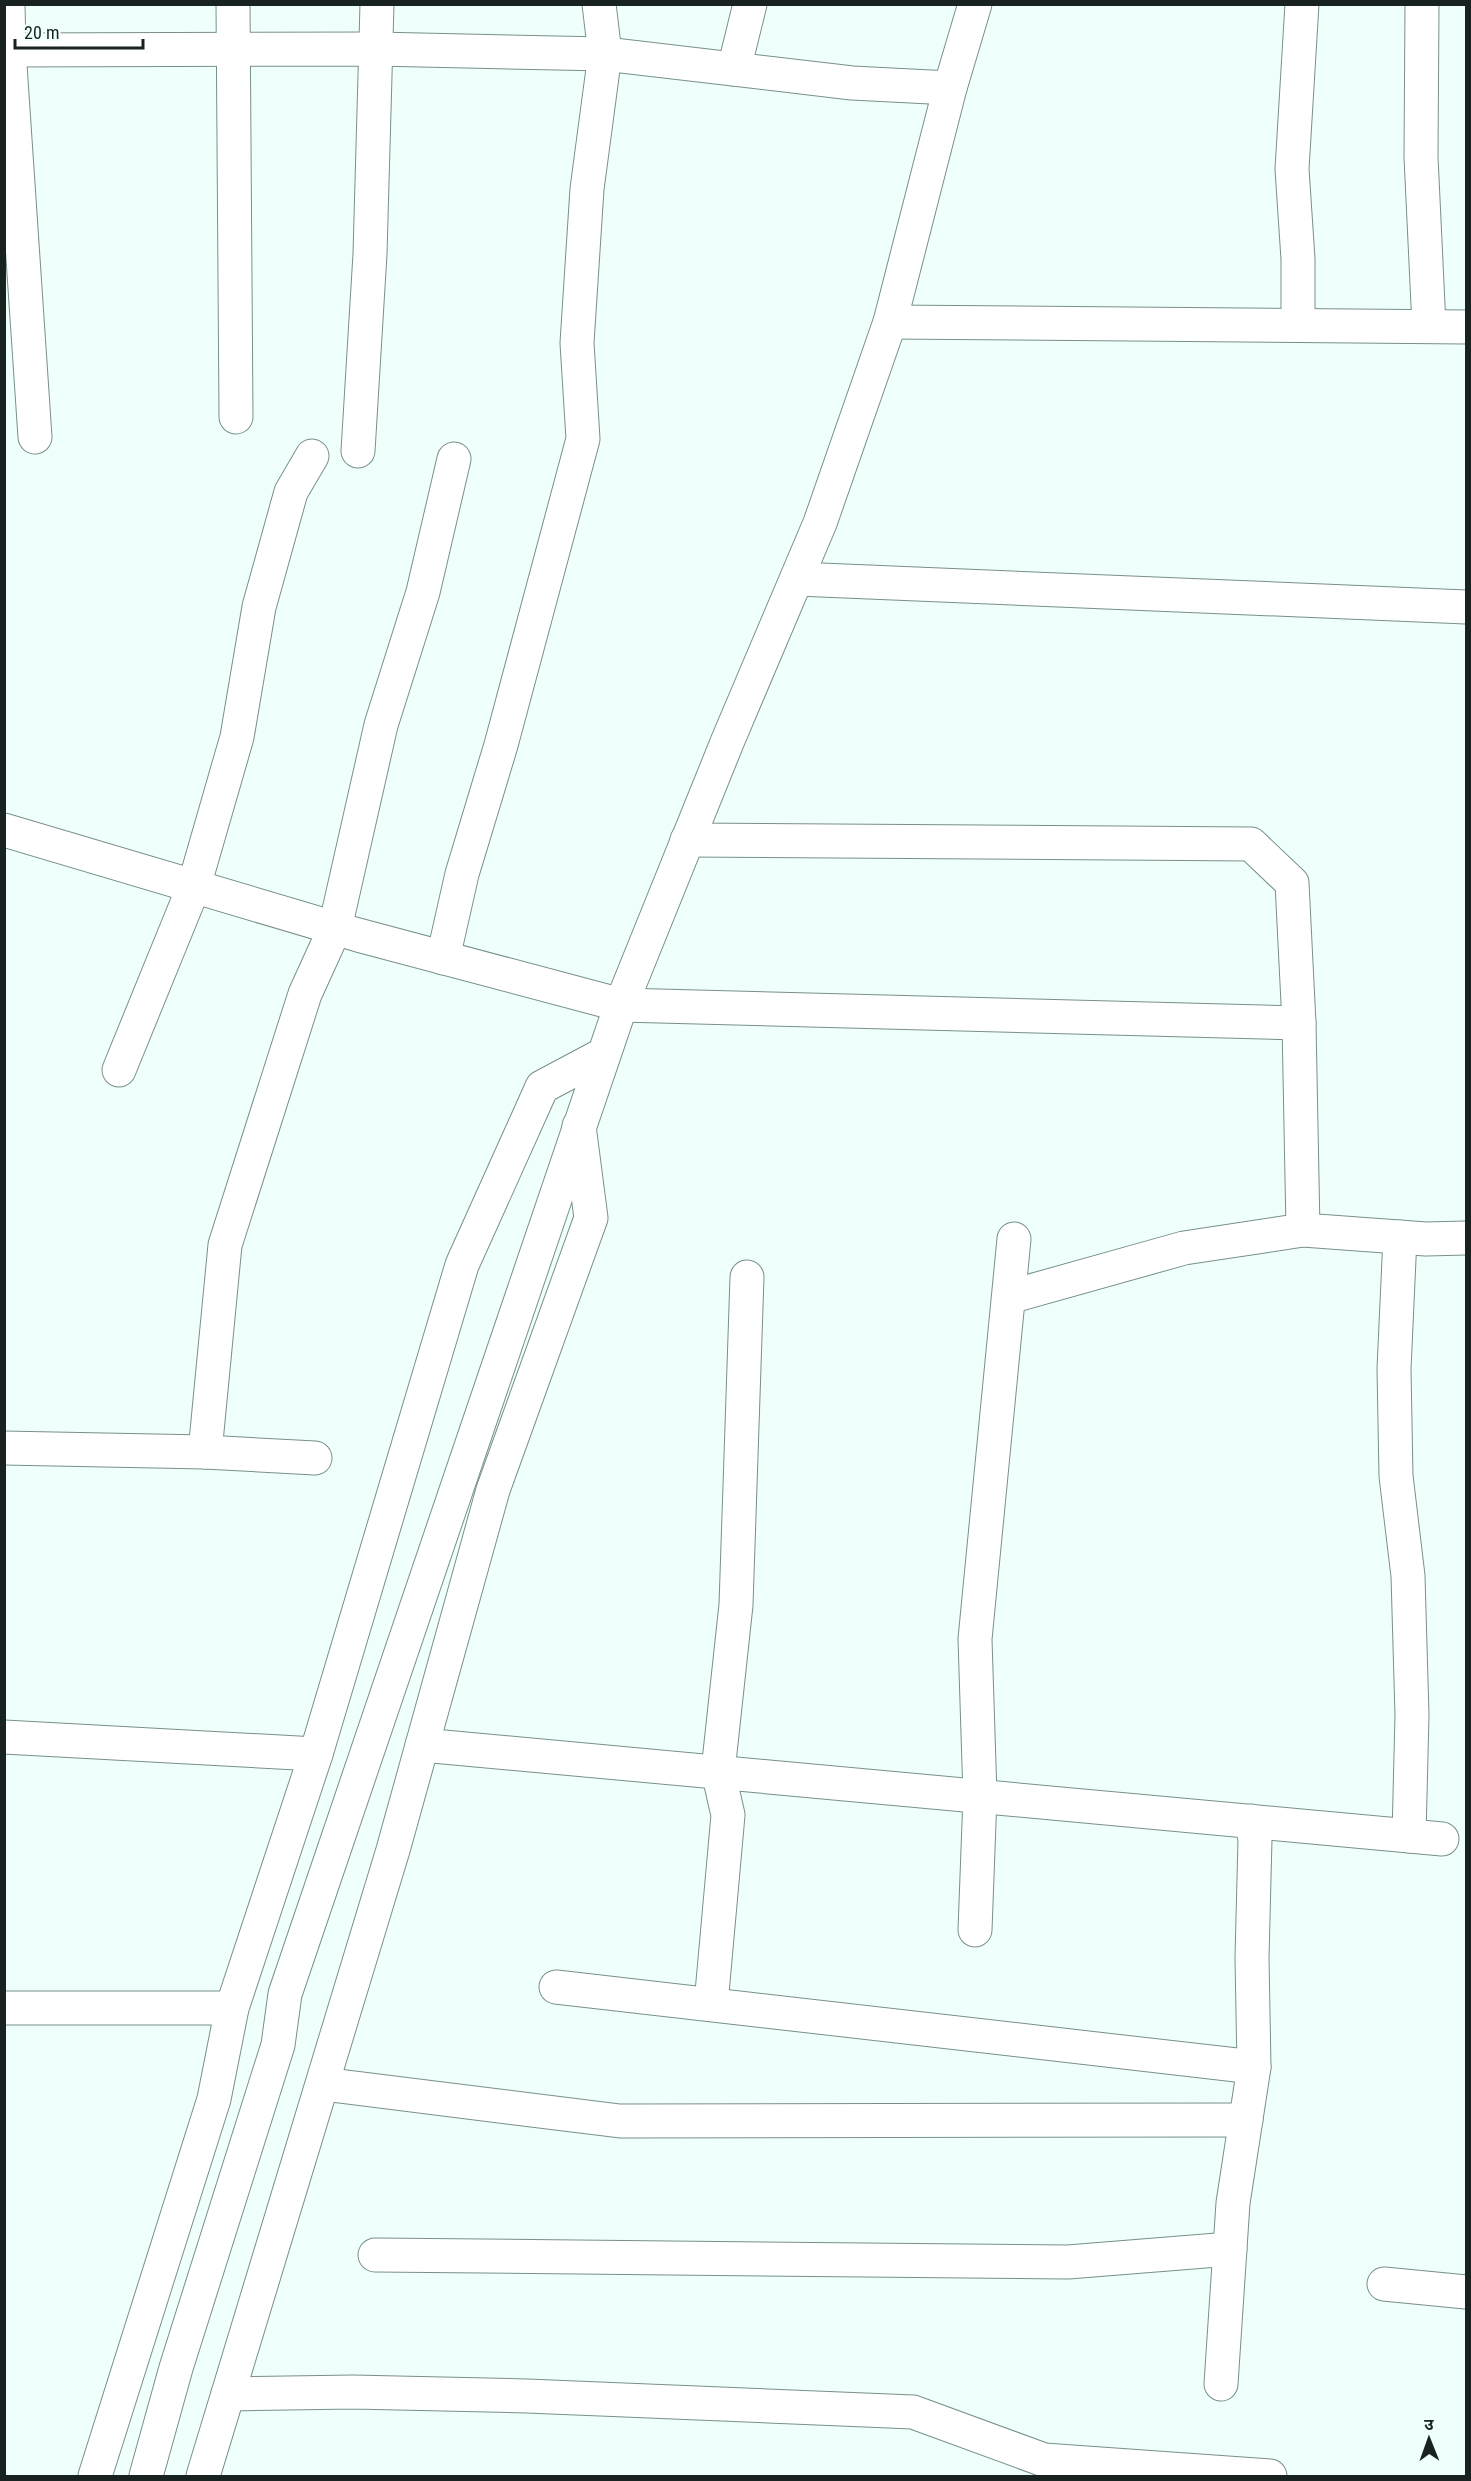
<svg xmlns="http://www.w3.org/2000/svg" width="1471" height="2481" font-family="'Roboto Condensed','Noto Sans Devanagari',sans-serif">
<style>
.lines{fill:none;stroke-linecap:round;stroke-linejoin:round}
.minor-casing{stroke:#77908c;stroke-width:35}
.secondary-casing{stroke:#77908c;stroke-width:35}
.minor{stroke:#fff;stroke-width:33}
.secondary{stroke:#fff;stroke-width:33}
</style>
<rect width="100%" height="100%" fill="#effffc"/>
<g class="lines">
<g class="minor-casing">
<g id="minor">
<path d="M8 4 9 50 35 437"/>
<path d="M233 4 236 417"/>
<path d="M1422 4 1421 157 1429 326"/>
<path d="M4 50 376 49 605 54 852 83 950 88"/>
<path d="M734 69 750 4"/>
<path d="M890 322 1466 327"/>
<path d="M1298 325V259L1292 169 1302 4"/>
<path d="M358 451 370 254 377 4"/>
<path d="M797 579 1466 607"/>
<path d="M4 830 358 935 621 1005 1299 1023"/>
<path d="M687 840 1251 844 1292 883 1299 1023 1303 1230 1426 1239 1466 1238"/>
<path d="M443 958 462 874 501 745 583 439 577 343 587 189 605 54 599 4"/>
<path d="M119 1070 194 886 237 737 259 607 291 492 312 456"/>
<path d="M1400 1237 1394 1369 1396 1476 1408 1576 1412 1715 1409 1836"/>
<path d="M1009 1297 1184 1248 1303 1230"/>
<path d="M4 1448 205 1452 315 1458"/>
<path d="M205 1452 225 1245 305 994 335 928 381 725 423 592 454 459"/>
<path d="M4 1737 316 1754"/>
<path d="M422 1745 1442 1839"/>
<path d="M975 1930 980 1796 975 1639 1014 1239"/>
<path d="M556 1987 1254 2067"/>
<path d="M711 2004 728 1815 718 1771 736 1605 747 1277"/>
<path d="M4 2008H232"/>
<path d="M323 2084 620 2121 1246 2120"/>
<path d="M375 2255 1068 2262 1230 2249"/>
<path d="M1384 2284 1466 2292"/>
<path d="M1221 2384 1233 2203 1254 2067 1252 1958 1255 1839 1251 1821"/>
<path d="M228 2394 353 2392 527 2396 913 2412 1044 2460 1270 2476"/>
<path d="M95 2476 214 2099 232 2008 316 1754 462 1265 542 1087 604 1054"/>
<path d="M203 2476 393 1850 493 1490 591 1218 579 1126"/>
</g>
</g>
<g class="secondary-casing">
<path id="secondary" d="M146 2476 176 2368 278 2045 285 1994 621 1005 728 740 820 523 890 322 950 88 975 4"/>
</g>
<use href="#minor" class="minor"/>
<use href="#secondary" class="secondary"/>
</g>
<rect width="1471" height="2481" fill="none" stroke="#182220" stroke-width="12"/>
<g transform="translate(1429 2439) rotate(359)" stroke="#effffc" stroke-width="4.5" paint-order="stroke">
<path d="M0-4.5L10 22L0 15L-10 22Z" fill="#182220"/>
<text y="-9" font-size="16" font-weight="bold" text-anchor="middle" fill="#182220">उ</text>
</g>
<path d="M15 39v9h128v-9" fill="none" stroke="#182220" stroke-width="3"/>
<text x="24" y="39" font-size="18" fill="#182220" stroke="#effffc" stroke-width="4.5" paint-order="stroke">20 m</text>
</svg>
